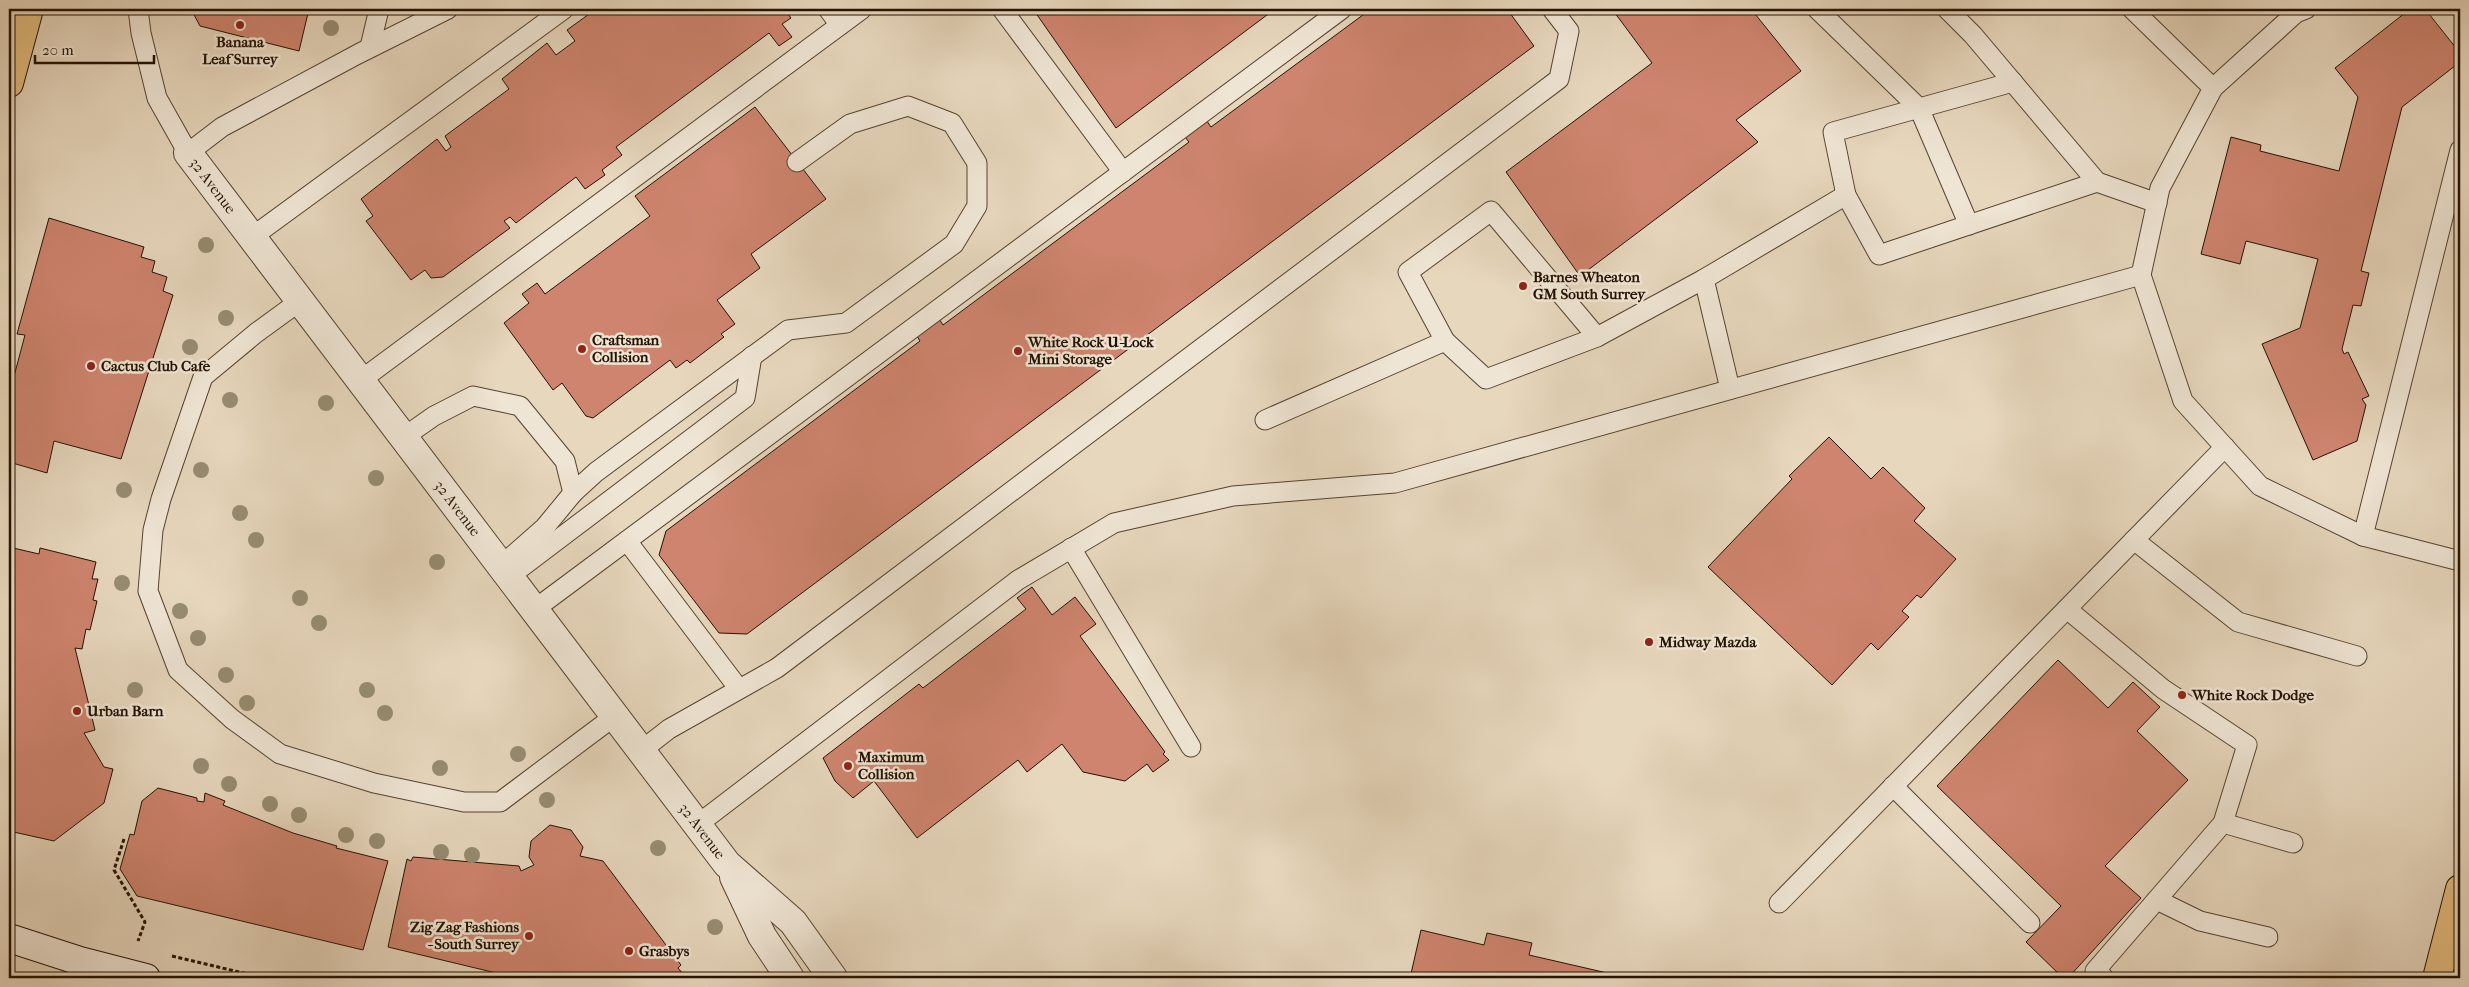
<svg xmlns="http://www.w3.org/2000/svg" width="2469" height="987" font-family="'IM FELL French Canon',serif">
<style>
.building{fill:#ce846e;stroke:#241200}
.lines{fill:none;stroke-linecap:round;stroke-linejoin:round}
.lane-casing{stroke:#55432f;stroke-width:21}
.street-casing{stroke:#55432f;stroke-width:30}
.secondary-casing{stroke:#241200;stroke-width:30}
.primary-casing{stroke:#241200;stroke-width:30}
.highway-casing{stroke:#241200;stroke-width:30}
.path{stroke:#241200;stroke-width:3;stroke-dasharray:4 2.5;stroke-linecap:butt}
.lane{stroke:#efe5d4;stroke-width:19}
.street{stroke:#efe5d4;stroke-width:28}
.secondary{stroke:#efe5d4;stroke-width:28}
.primary{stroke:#e4bc7e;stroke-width:28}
.highway{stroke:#e4bc7e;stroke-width:28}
.tree{fill:#978c71}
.poi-dot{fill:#8f2418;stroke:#efe5d4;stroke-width:2}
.labels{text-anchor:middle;stroke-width:5;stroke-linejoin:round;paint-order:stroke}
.poi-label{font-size:15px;font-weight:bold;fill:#241200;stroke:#efe5d4;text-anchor:start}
.street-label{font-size:15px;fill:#241200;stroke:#efe5d4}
</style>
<rect width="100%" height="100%" fill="#e7d7bd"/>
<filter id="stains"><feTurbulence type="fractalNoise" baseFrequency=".004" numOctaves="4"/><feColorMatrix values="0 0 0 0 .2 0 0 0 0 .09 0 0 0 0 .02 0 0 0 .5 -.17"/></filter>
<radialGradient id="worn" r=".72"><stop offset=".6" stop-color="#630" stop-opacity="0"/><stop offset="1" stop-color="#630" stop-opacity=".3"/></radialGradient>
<g class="building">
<path d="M191 9H309L299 51 200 26Z"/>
<path d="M596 9H784L791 18 782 24 792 37 779 46 769 33 616 147 622 155 602 170 605 175 585 189 576 177 516 223 510 217 504 221 510 228 443 277 431 278 425 270 411 280 366 221 373 216 361 199 437 139 446 151 451 147 445 136 509 89 502 79 547 43 556 55 575 41 567 30Z"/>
<path d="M1033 9H1275L1116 128Z"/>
<path d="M1371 9H1507L1534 46 747 634 719 633 659 555 666 531 920 341 914 331 936 314 943 325 1189 142 1180 131 1202 114 1211 127Z"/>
<path d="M1612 9H1751L1801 71 1736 120 1758 142 1580 276 1506 172 1652 63Z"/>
<path d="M2410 9H2425L2460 53V62L2402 107 2361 271 2369 273 2361 306 2353 305 2342 349 2344 354 2348 352 2369 396 2362 399 2366 405 2357 441 2313 460 2262 344 2300 328 2318 259 2246 241 2240 264 2201 254 2231 137 2261 145 2260 151 2339 171 2358 97 2335 68Z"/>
<path d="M755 107 826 199 751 254 760 268 717 300 735 324 721 334 724 337 690 363 687 360 676 368 670 360 593 418 586 416 562 383 553 390 504 323 529 303 522 294 537 283 545 294 650 216 635 196Z"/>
<path d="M49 218 144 247 141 257 155 261 152 272 167 277 163 291 173 295 121 459 54 441 47 473 9 462V395L25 335 17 334Z"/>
<path d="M1829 437 1871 479 1883 467 1925 508 1914 521 1956 559 1921 598 1917 595 1902 611 1909 617 1878 650 1871 643 1832 685 1708 567 1792 479 1789 476Z"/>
<path d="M9 547 39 554 40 548 96 562 92 579H98L93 600 97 601 90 630 86 629 82 649 75 648 95 730 84 733 104 767 113 769 104 803 54 841 9 831Z"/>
<path d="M1032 587 1052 615 1075 597 1096 624 1080 636 1165 752 1163 754 1169 760 1153 772 1147 764 1125 781 1083 772 1062 744 1027 772 1018 760 917 838 874 781 853 798 835 781 823 758 919 684 923 688 1026 609 1017 598Z"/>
<path d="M2058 660 2108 708 2133 682 2160 707 2137 731 2188 780 2105 866 2141 898 2068 978H2063L2026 942 2061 906 1937 786Z"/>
<path d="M158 788 197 798V801L204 802 205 793 225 801 223 805 293 833 337 846 336 848 388 861 363 950 137 896 120 869 130 834 134 835 142 801Z"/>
<path d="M550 825 571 830 583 847 580 856 603 861 681 965 678 968 684 975 680 978H517L388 947 407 859 411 861 413 857 519 866 521 871 534 865 529 857 531 841Z"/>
<path d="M1421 930 1484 945 1487 933 1532 943 1529 955 1629 978H1410Z"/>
</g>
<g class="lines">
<g class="lane-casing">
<g id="lane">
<path d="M138 9 141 33 157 98 188 153 222 127 358 54 448 9"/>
<path d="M828 9 840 25"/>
<path d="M1002 9 1123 172"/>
<path d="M1817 9 1919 108 1969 225"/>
<path d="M1947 9 1973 35 2097 182"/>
<path d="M2132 9 2213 88"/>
<path d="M2306 9 2296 13 2213 88 2160 188 2141 275 2183 401 2260 486 2363 536 2460 561"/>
<path d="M370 47 379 9"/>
<path d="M1846 195 1833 132 2013 82"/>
<path d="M252 237 564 9"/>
<path d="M1704 279 1730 389"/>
<path d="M300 301 256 333 203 377 161 499 153 530 148 591 178 670 232 719 280 754 374 783 464 802H500L616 715"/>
<path d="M1445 341 1408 272 1491 211 1597 337"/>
<path d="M361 380 862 9"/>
<path d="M1265 420 1445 341 1486 379 1597 337 1704 279 1846 195 1879 255 2097 182 2157 203"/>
<path d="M404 437 434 416 473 396 520 406 565 461 573 493"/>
<path d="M2363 536 2460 150"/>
<path d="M2134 540 2238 622 2357 656"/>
<path d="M627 541 739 689"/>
<path d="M1071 548 1191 747"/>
<path d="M502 565 545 527 573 493 596 472 788 330 846 323 954 244 977 206V163L952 123 908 106 850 124 797 162"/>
<path d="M510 576 745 398 752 356"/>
<path d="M535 609 1342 9"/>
<path d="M2067 609 2163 689 2247 745 2223 823 2095 971 2104 978"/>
<path d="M642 750 669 729 777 668 1559 79 1569 31 1552 9"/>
<path d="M1893 786 2030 923"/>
<path d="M2223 823 2293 843"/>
<path d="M697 825 1018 580 1114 523 1233 496 1395 483 2141 275"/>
<path d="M2157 900 2200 921 2268 937"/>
<path d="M1779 903 2225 447"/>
</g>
</g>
<g class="street-casing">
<g id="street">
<path id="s1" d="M188 153 727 864 793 922 833 978"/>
<path d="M734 877 762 936 790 978"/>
</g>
</g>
<g class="secondary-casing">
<path id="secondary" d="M9 938 80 961 146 978"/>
</g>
<g class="primary-casing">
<path id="primary" d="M2437 978 2460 889"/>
</g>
<g class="highway-casing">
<path id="highway" d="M9 83 29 9"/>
</g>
<g class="path">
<path d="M124 839 114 870 145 922 138 941"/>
<path d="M172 956 264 978"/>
</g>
<use href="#lane" class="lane"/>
<use href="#street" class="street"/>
<use href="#secondary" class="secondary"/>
<use href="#primary" class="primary"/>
<use href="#highway" class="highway"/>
</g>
<g class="tree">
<circle cx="331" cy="28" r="8"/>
<circle cx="206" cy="245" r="8"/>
<circle cx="226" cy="318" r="8"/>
<circle cx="190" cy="347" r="8"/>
<circle cx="230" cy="400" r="8"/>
<circle cx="326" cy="403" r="8"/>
<circle cx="201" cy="470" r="8"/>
<circle cx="376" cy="478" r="8"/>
<circle cx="124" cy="490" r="8"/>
<circle cx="240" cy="513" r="8"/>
<circle cx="256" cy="540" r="8"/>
<circle cx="437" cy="562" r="8"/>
<circle cx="122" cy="583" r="8"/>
<circle cx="300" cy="598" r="8"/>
<circle cx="180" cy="611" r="8"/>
<circle cx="319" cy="623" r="8"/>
<circle cx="198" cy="638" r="8"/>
<circle cx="226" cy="675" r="8"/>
<circle cx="135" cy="690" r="8"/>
<circle cx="367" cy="690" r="8"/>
<circle cx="247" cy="703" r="8"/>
<circle cx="385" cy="713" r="8"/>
<circle cx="518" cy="754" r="8"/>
<circle cx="201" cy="766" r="8"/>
<circle cx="440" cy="768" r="8"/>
<circle cx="229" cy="784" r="8"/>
<circle cx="547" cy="800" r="8"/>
<circle cx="270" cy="804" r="8"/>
<circle cx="299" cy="815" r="8"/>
<circle cx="346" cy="835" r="8"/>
<circle cx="377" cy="841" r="8"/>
<circle cx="658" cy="848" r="8"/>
<circle cx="441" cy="852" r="8"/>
<circle cx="472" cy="855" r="8"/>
<circle cx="715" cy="927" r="8"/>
</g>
<g class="poi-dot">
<circle cx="240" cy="25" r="5"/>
<circle cx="1523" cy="286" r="5"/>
<circle cx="582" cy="349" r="5"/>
<circle cx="1018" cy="351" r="5"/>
<circle cx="91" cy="366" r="5"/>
<circle cx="1649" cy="642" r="5"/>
<circle cx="2182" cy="695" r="5"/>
<circle cx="77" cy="711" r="5"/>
<circle cx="848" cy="766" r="5"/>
<circle cx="529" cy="936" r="5"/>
<circle cx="629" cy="951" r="5"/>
</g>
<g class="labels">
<g class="poi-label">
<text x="240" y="47" text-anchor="middle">Banana<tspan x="240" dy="17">Leaf Surrey</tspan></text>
<text x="1533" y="282">Barnes Wheaton<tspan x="1533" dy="17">GM South Surrey</tspan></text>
<text x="592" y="345">Craftsman<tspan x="592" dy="17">Collision</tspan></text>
<text x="1028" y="347">White Rock U-Lock<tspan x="1028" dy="17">Mini Storage</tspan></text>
<text x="101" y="371">Cactus Club Cafe</text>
<text x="1659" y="647">Midway Mazda</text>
<text x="2192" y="700">White Rock Dodge</text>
<text x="87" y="716">Urban Barn</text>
<text x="858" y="762">Maximum<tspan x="858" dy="17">Collision</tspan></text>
<text x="519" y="932" text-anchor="end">Zig Zag Fashions<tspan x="519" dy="17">- South Surrey</tspan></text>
<text x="639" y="956">Grasbys</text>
</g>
<g class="street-label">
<text dy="5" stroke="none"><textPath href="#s1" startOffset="41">32 Avenue</textPath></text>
<text dy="5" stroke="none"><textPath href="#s1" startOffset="446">32 Avenue</textPath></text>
<text dy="5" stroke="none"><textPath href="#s1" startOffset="851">32 Avenue</textPath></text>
</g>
</g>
<rect width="2469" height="987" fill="none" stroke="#e7d7bd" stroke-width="30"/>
<rect x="10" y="10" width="2449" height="967" fill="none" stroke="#241200" stroke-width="2.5"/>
<rect x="15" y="15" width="2439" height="957" fill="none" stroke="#241200"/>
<path d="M35 55v8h119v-8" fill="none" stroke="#241200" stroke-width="2.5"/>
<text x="42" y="55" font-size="15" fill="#241200" stroke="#efe5d4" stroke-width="4" paint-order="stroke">20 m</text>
<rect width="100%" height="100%" filter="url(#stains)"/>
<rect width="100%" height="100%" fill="url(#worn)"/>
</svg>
